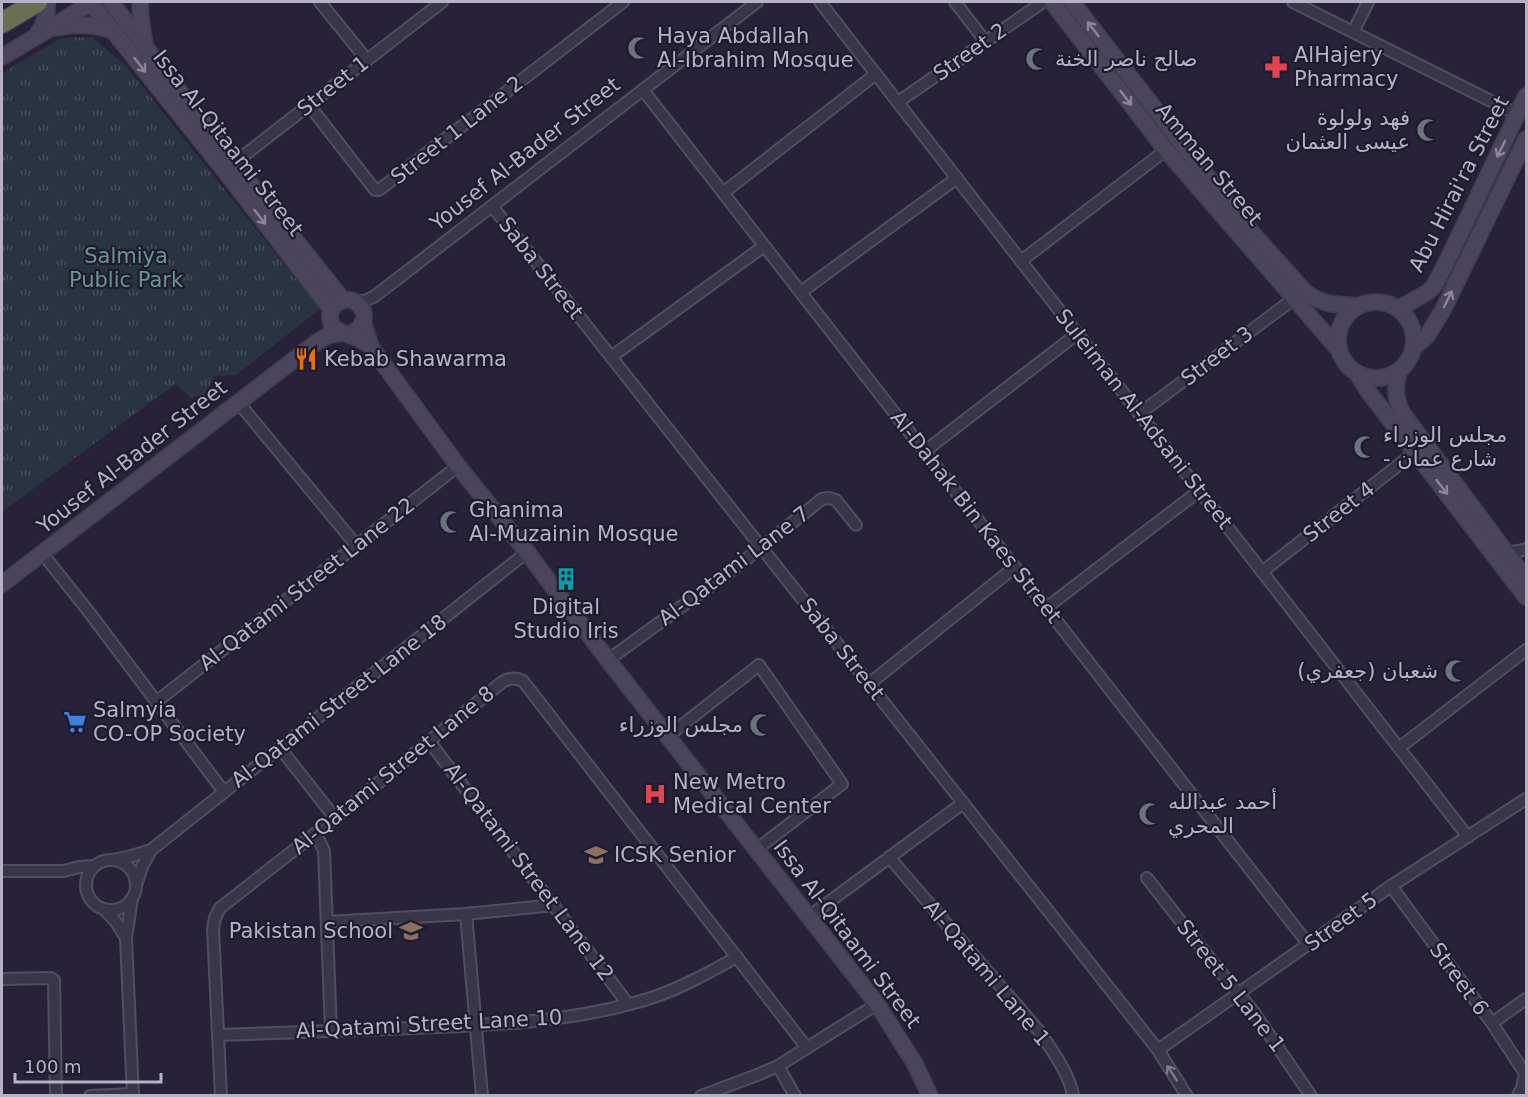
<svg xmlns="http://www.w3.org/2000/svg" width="1528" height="1097" font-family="'DejaVu Sans','Noto Sans Arabic',sans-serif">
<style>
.park{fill:url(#park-tufts)}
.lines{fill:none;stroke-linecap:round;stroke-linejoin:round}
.street-casing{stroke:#524e61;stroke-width:14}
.secondary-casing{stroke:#403c50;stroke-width:18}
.highway-casing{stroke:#423e51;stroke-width:22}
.street{stroke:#3a3649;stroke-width:10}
.secondary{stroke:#4a445c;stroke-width:15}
.highway{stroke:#696f53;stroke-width:20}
.oneway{stroke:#8b859c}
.oneway2{stroke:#7e7a8e}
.labels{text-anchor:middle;stroke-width:4.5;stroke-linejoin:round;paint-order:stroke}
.poi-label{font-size:21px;fill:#b6b1c6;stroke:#1f1b2e;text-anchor:start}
.street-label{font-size:21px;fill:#b6b1c6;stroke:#1f1b2e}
.park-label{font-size:21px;fill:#68968f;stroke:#1f1b2e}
</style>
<defs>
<pattern id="park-tufts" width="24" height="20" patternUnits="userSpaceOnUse" patternTransform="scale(1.5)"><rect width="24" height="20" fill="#293341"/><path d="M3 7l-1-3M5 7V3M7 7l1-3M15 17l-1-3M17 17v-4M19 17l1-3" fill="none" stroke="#464e5b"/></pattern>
</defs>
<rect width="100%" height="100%" fill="#272239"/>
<path class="park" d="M92 37 126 66 320 309 236 375 215 376 203 396 190 397 175 384 2 512V73L61 38Z"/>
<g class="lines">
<g class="street-casing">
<g id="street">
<path d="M320 2 367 60"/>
<path d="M820 2 1468 837"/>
<path d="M955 2 985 41"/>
<path d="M1293 2 1517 114"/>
<path d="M1353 32 1368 2"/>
<path d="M643 90 1309 945"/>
<path d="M898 102 1043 2"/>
<path d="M309 105 375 190H379L623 2"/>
<path d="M229 167 442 2"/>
<path d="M723 193 876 74"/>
<path d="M492 206 1158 1050 1187 1096"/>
<path d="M1021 261 1166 150"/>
<path d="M801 292 957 178"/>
<path d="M353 301H365L375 296 757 2"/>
<path d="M611 357 764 246"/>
<path d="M238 402 356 545"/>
<path d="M1139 414 1295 298"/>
<path d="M925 451 1077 334"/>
<path d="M1507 552 1519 551 1526 549"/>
<path d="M42 553 89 612 224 792"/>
<path d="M1262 572 1415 452"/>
<path d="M1046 608 1199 491"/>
<path d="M608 660 735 568 822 499 829 498 836 500 856 525"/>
<path d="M869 684 1015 567"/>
<path d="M156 702 458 466"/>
<path d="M668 736 759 665 842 784 757 849"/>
<path d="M429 741 628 1004"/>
<path d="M280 748 335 818"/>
<path d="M1399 748 1526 650"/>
<path d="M314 835 320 842 324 851 331 1031"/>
<path d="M889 857 1039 1031C1051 1049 1070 1074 1073 1096"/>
<path d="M112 860 132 856 151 850 527 552"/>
<circle cx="111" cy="885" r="25"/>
<path d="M2 871H64L79 867 94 866"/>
<path d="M1147 878 1218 969 1253 1011 1311 1096"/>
<path d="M136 885 142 867 151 850"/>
<path d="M1391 886 1492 1023 1526 1075"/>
<path d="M132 898 126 938 133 1096"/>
<path d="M104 909 116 922 126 938"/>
<path d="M466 914 482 1096"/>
<path d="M810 916 963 803"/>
<path d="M327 922 466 914 554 905"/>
<path d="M2 979 51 978 54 980 56 1096"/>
<path d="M1492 1023 1526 999"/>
<path d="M218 1035C283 1033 349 1030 415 1028 495 1025 577 1022 654 997 683 987 710 972 737 957"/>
<path d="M1158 1050 1391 886 1526 799"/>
<path d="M778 1066 795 1096"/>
<path d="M90 1096 133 1094"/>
<path d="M221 1096 213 929 215 918 220 908 335 818 501 683C508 678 515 677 523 681L807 1048"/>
<path d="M701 1096 757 1075 778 1066 877 1004"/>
<path d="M1518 1096 1522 1088 1525 1073"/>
</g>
</g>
<g class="secondary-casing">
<g id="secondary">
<path d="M90 2 224 170 331 309"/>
<path d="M111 2 234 163 343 300"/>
<path d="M140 2 141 21 145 45"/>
<path d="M1052 2 1166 150 1339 350"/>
<path d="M1072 2 1245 225 1306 293C1324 305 1337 305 1358 306"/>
<path d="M55 28C75 24 96 24 115 32"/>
<path d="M37 35C44 25 48 15 47 2"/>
<path d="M2 57 49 29 92 2"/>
<circle cx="1376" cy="340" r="38"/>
<path d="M1398 309 1428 292 1434 286 1447 261 1526 96"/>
<path d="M363 322 371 347 458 466 527 552 608 660 877 1004 915 1064 930 1096"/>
<path d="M347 334C360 332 370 318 360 306 350 293 329 302 330 318 331 332 344 332 354 337 360 339 366 343 371 347"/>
<path d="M1415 346 1427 336 1444 308 1526 139"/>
<path d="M1399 372C1394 387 1395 400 1403 414L1526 579"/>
<path d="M1357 373 1368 391 1526 597"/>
<path d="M2 584 317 342 329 335 342 333"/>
</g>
</g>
<g class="highway-casing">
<path id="highway" d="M2 23 37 2"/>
</g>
<use href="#street" class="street"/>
<use href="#secondary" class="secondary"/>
<use href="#highway" class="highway"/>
</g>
<defs><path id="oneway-shaft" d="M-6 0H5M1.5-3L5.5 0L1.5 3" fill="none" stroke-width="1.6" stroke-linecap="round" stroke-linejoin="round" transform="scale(1.5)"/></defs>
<g class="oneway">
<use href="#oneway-shaft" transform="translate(1093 29) rotate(-128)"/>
<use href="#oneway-shaft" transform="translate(140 65) rotate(52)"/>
<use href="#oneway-shaft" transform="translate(1126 98) rotate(52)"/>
<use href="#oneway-shaft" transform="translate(1501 149) rotate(116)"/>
<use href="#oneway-shaft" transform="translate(260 217) rotate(52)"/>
<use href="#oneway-shaft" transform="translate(1448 299) rotate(-64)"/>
<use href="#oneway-shaft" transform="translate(1442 487) rotate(52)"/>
</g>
<use class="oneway2" href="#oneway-shaft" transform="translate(1172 1073) rotate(-123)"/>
<defs>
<g id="mosque-bare" transform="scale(1.8)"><path d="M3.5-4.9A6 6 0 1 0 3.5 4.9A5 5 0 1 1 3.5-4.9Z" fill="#6b7280" stroke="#1f1b2e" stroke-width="2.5" paint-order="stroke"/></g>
<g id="pharmacy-bare" transform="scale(1.8)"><path d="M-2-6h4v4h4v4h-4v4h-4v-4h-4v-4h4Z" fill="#e0444e" stroke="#1f1b2e" stroke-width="2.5" paint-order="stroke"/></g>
<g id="restaurant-bare" transform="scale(1.8)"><path d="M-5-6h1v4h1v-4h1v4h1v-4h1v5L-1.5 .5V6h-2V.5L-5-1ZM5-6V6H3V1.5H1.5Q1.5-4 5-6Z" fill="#e8710a" stroke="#1f1b2e" stroke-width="2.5" paint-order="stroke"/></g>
<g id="building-bare" transform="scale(1.8)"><path d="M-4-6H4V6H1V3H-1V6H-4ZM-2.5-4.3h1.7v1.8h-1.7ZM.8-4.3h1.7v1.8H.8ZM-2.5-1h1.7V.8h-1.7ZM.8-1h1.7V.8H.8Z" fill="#0f9aa8" stroke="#1f1b2e" stroke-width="2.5" paint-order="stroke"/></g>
<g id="supermarket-bare" transform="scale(1.8)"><path d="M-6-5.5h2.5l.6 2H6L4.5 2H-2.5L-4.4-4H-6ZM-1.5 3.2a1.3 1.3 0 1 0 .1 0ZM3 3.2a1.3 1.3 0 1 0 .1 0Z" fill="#3f7fe0" stroke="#1f1b2e" stroke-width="2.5" paint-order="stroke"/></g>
<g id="hospital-bare" transform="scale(1.8)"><path d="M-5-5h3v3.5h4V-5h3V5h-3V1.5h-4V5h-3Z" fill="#e0444e" stroke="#1f1b2e" stroke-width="2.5" paint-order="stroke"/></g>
<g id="school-bare" transform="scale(1.8)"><path d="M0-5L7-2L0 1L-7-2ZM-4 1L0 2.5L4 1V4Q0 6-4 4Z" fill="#8d6e63" stroke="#1f1b2e" stroke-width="2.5" paint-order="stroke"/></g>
</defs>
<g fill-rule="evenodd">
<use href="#mosque-bare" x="639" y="48"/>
<use href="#mosque-bare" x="1037" y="59"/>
<use href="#pharmacy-bare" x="1276" y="67"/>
<use href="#mosque-bare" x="1428" y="130"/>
<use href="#restaurant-bare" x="306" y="359"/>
<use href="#mosque-bare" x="1365" y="447"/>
<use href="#mosque-bare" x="451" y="522"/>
<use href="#building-bare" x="566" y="579"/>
<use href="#mosque-bare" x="1456" y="671"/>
<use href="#supermarket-bare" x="75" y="722"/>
<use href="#mosque-bare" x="761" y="725"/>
<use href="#hospital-bare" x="655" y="794"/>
<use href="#mosque-bare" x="1150" y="814"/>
<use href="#school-bare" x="596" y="855"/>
<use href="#school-bare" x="411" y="931"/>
</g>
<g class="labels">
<g class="poi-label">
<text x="657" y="43">Haya Abdallah<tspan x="657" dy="24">Al-Ibrahim Mosque</tspan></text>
<text x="1294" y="62">AlHajery<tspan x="1294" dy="24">Pharmacy</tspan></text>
<text x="1055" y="66">صالح ناصر الخنة</text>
<text x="1410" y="125" text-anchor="end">فهد ولولوة<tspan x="1410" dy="24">عيسى العثمان</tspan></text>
<text x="324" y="366">Kebab Shawarma</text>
<text x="1383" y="442">مجلس الوزراء<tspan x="1383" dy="24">- شارع عمان</tspan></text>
<text x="469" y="517">Ghanima<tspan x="469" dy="24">Al-Muzainin Mosque</tspan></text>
<text x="566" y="614" text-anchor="middle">Digital<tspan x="566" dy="24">Studio Iris</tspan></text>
<text x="1438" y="678" text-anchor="end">شعبان (جعفري)</text>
<text x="93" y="717">Salmyia<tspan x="93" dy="24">CO-OP Society</tspan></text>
<text x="743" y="732" text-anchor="end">مجلس الوزراء</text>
<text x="673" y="789">New Metro<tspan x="673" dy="24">Medical Center</tspan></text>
<text x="1168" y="809">أحمد عبدالله<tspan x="1168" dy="24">المحري</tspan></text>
<text x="614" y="862">ICSK Senior</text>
<text x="393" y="938" text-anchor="end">Pakistan School</text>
</g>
<g class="street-label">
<text transform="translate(970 52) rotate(-35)" y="7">Street 2</text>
<text transform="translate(333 86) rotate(-38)" y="7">Street 1</text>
<text transform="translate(457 130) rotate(-38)" y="7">Street 1 Lane 2</text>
<text transform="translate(228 143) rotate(52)" y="7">Issa Al-Qitaami Street</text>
<text transform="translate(525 154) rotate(-38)" y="7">Yousef Al-Bader Street</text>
<text transform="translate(1209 164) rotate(50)" y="7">Amman Street</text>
<text transform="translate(1459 184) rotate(-63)" y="7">Abu Hirai'ra Street</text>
<text transform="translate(541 268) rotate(52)" y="7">Saba Street</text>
<text transform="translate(1217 356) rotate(-37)" y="7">Street 3</text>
<text transform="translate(1144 419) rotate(52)" y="7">Suleiman Al-Adsani Street</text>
<text transform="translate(132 457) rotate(-38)" y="7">Yousef Al-Bader Street</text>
<text transform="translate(1339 512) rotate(-38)" y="7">Street 4</text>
<text transform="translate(976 517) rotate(52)" y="7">Al-Dahak Bin Kaes Street</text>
<text transform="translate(734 566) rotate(-37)" y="7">Al-Qatami Lane 7</text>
<text transform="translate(307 584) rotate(-38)" y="7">Al-Qatami Street Lane 22</text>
<text transform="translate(842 649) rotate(52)" y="7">Saba Street</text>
<text transform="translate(339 701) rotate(-38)" y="7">Al-Qatami Street Lane 18</text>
<text transform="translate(393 770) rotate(-39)" y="7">Al-Qatami Street Lane 8</text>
<text transform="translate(529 872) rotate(53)" y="7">Al-Qatami Street Lane 12</text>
<text transform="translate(1341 922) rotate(-36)" y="7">Street 5</text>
<text transform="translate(847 934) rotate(53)" y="7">Issa Al-Qitaami Street</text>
<text transform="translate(987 973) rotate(50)" y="7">Al-Qatami Lane 1</text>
<text transform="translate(1459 979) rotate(54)" y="7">Street 6</text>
<text transform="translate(1231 986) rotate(52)" y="7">Street 5 Lane 1</text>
<text transform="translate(429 1024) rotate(-3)" y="7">Al-Qatami Street Lane 10</text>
</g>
<g class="park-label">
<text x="126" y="263">Salmiya<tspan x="126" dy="24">Public Park</tspan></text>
</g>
</g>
<rect width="1528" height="1097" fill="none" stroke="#b6b1c6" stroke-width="6"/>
<path d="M15 1073v9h146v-9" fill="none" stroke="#b6b1c6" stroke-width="3"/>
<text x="24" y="1073" font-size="18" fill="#b6b1c6" stroke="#1f1b2e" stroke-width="4.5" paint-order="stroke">100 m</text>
</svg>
